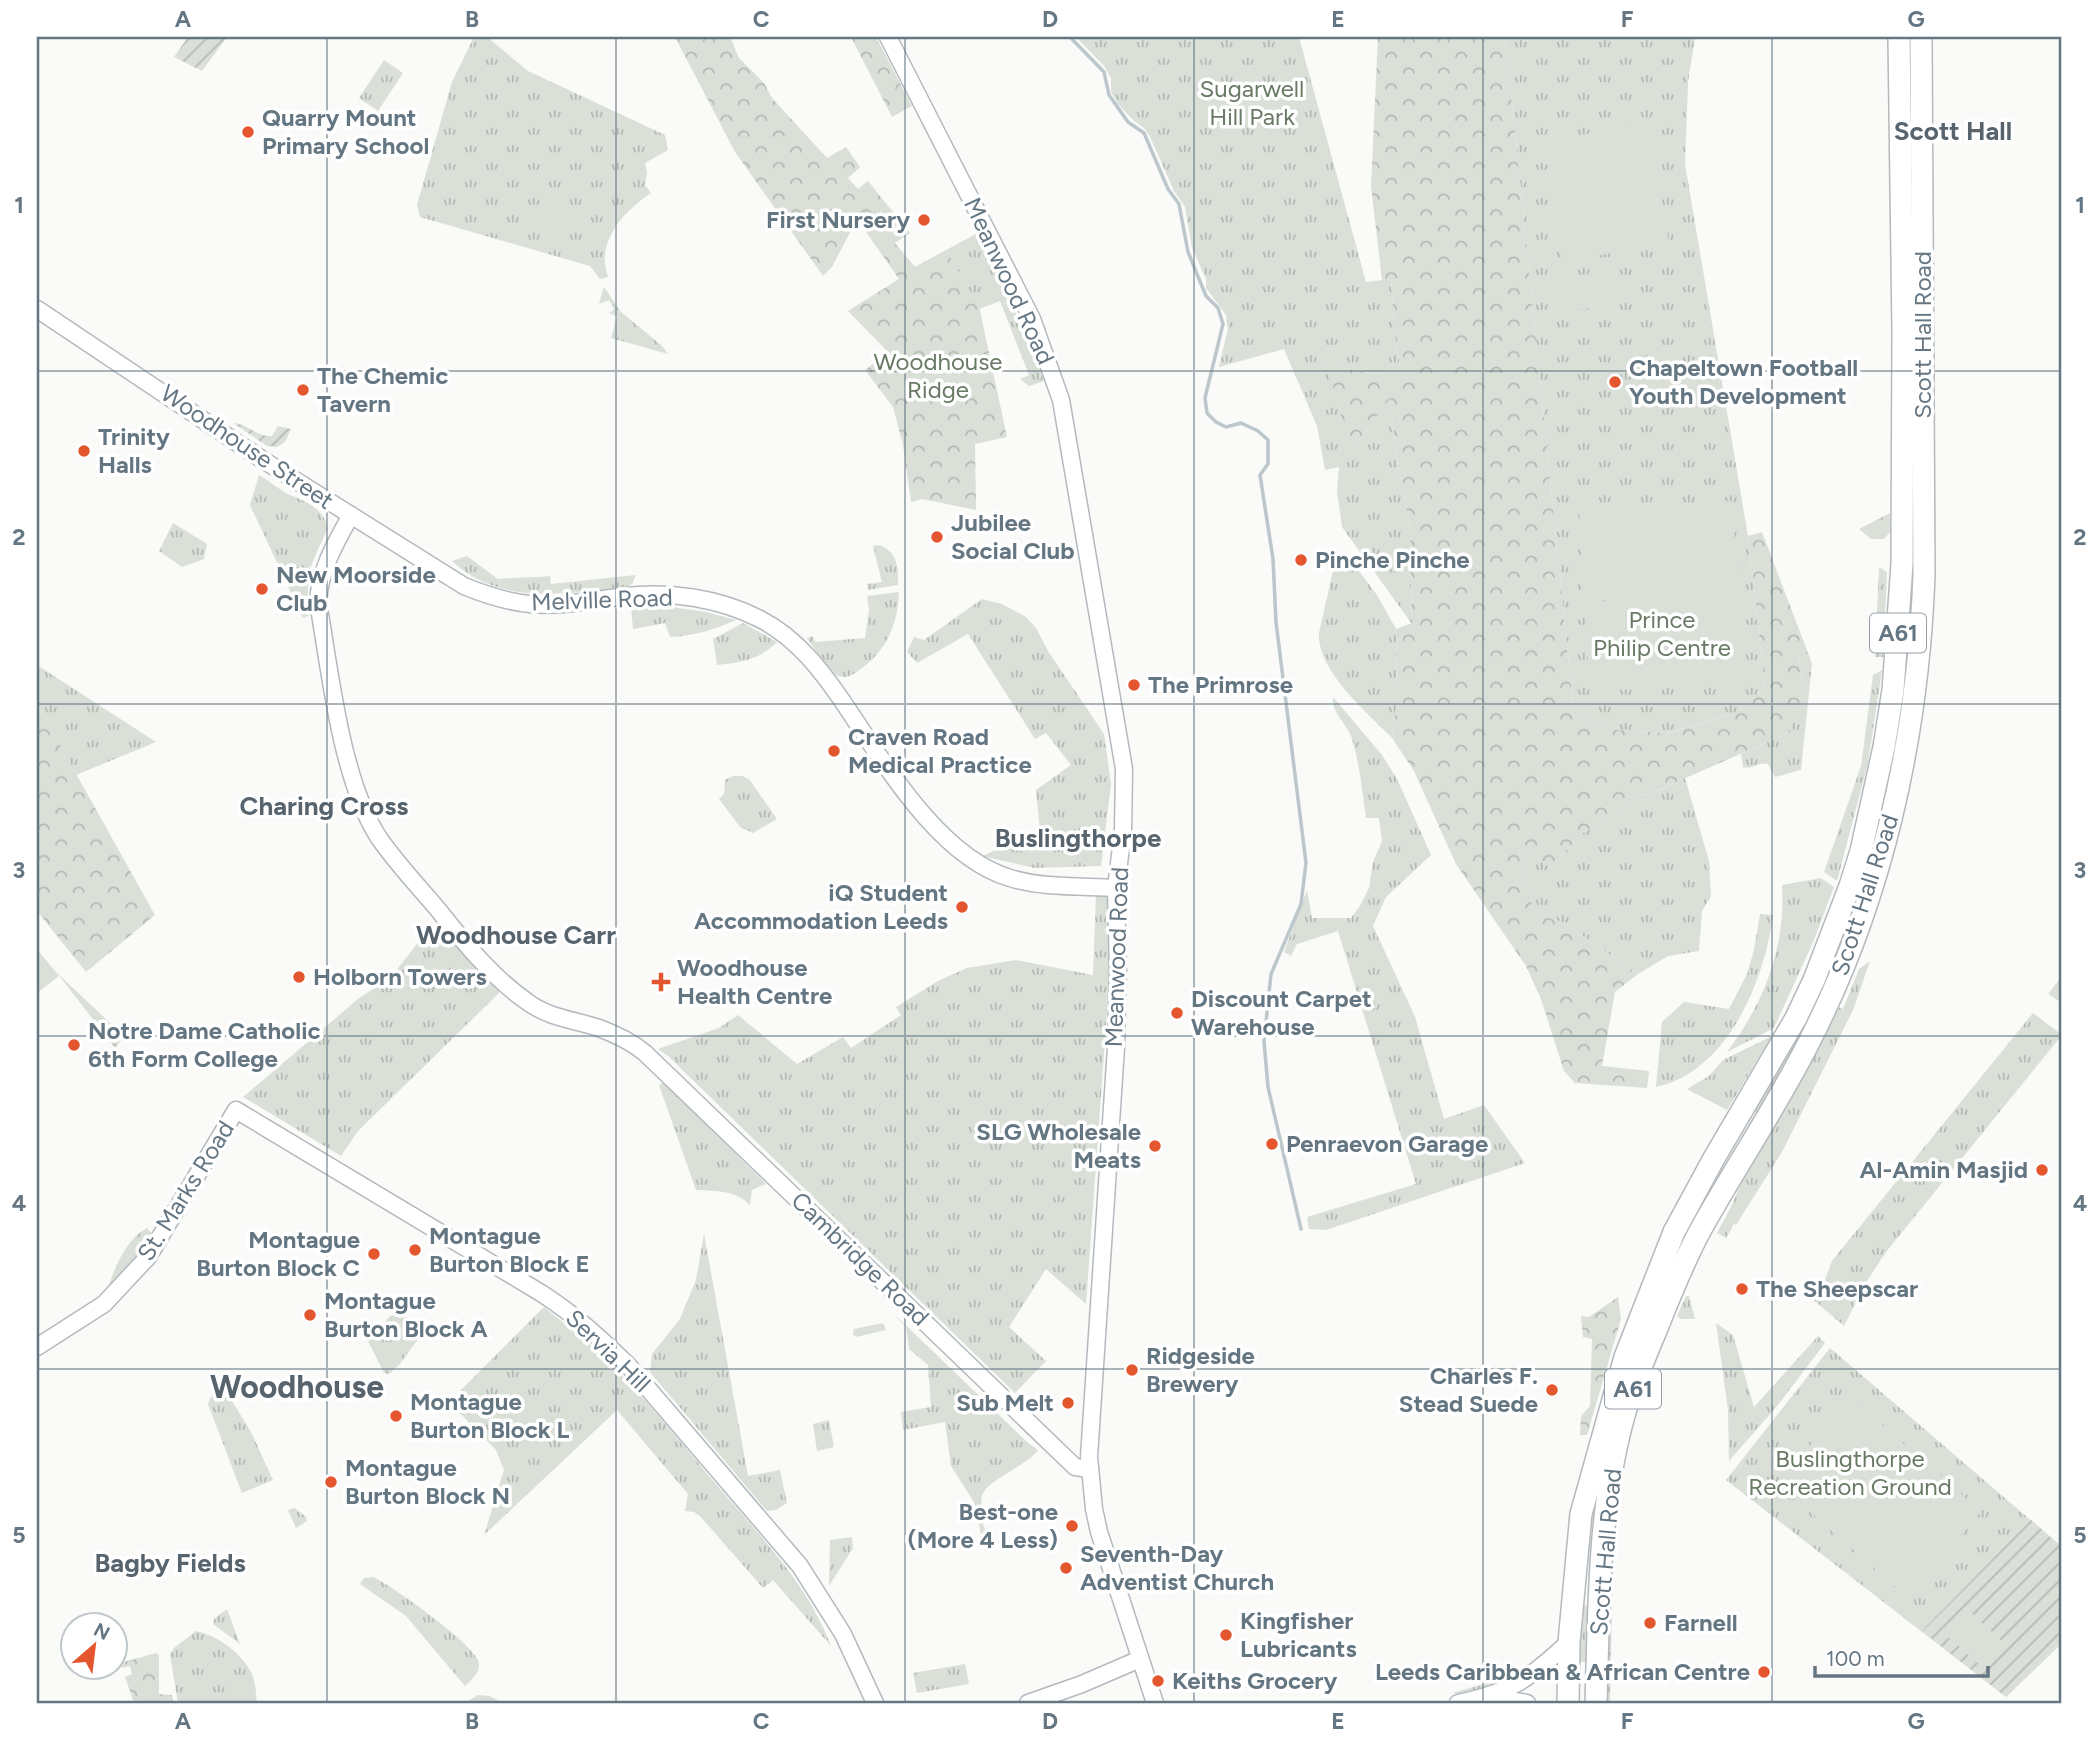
<svg xmlns="http://www.w3.org/2000/svg" width="2099" height="1740" font-family="Figtree,sans-serif">
<style>
.grass{fill:url(#grass-tufts)}
.forest{fill:url(#forest-crowns)}
.garden{fill:url(#garden-furrows)}
.pitch{fill:#dadfd7}
.lines{fill:none;stroke-linecap:round;stroke-linejoin:round}
.stream{stroke:#bbc7cb;stroke-width:3.5}
.secondary-casing{stroke:#b3babf;stroke-width:19}
.highway-casing{stroke:#b4b9bd;stroke-width:24}
.secondary{stroke:#fff;stroke-width:16}
.highway{stroke:#fff;stroke-width:21}
.grid{fill:none;stroke:#657683;stroke-width:2;stroke-opacity:0.55}
.poi-dot{fill:#e4572e;stroke:#fff;stroke-width:2.5}
.labels{text-anchor:middle;stroke-width:7;stroke-linejoin:round;paint-order:stroke}
.shield{fill:#fff;stroke:#939fa8;stroke-width:2}
.shield-label{font-size:23px;font-weight:bold;fill:#657683}
.park-label{font-size:24px;fill:#687a64;stroke:#fff}
.poi-label{font-size:24px;font-weight:bold;fill:#657683;stroke:#fff;text-anchor:start}
.street-label{font-size:24px;fill:#657683;stroke:#fff}
.neighbourhood-label{font-size:26px;font-weight:bold;fill:#57646e;stroke:#fff}
.district-label{font-size:32px;font-weight:bold;fill:#57646e;stroke:#fff}
.neatline{fill:none;stroke:#657683;stroke-width:2.5}
.grid-label{font-size:23px;text-anchor:middle;font-weight:bold;fill:#657683}
</style>
<defs>
<pattern id="grass-tufts" width="24" height="20" patternUnits="userSpaceOnUse" patternTransform="scale(1.75)"><rect width="24" height="20" fill="#dadfd7"/><path d="M3 7l-1-3M5 7V3M7 7l1-3M15 17l-1-3M17 17v-4M19 17l1-3" fill="none" stroke="#b4b9b4"/></pattern>
<pattern id="forest-crowns" width="20" height="18" patternUnits="userSpaceOnUse" patternTransform="scale(1.75)"><rect width="20" height="18" fill="#dadfd7"/><path d="M2 6a3 3 0 1 1 6 0M12 15a3 3 0 1 1 6 0" fill="none" stroke="#b4b9b4"/></pattern>
<pattern id="garden-furrows" width="10" height="10" patternUnits="userSpaceOnUse" patternTransform="scale(1.75)"><rect width="10" height="10" fill="#dadfd7"/><path d="M-1 1l2-2M0 10L10 0M9 11l2-2" fill="none" stroke="#b4b9b4"/></pattern>
</defs>
<rect width="100%" height="100%" fill="#fafaf8"/>
<g class="grass">
<path d="M474 37H487L528 71 665 135 668 150 645 163 647 173 645 185 651 193C624 211 595 242 608 277L600 279 590 266 420 217 417 205 452 82Z"/>
<path d="M1076 37H1299L1366 282 1391 279 1395 336 1401 373C1376 377 1352 369 1327 364L1355 446 1390 397 1397 460 1410 528 1412 624 1342 527 1337 491 1339 467 1325 470 1317 426 1284 349 1219 367 1228 328 1226 315 1206 288V279L1192 248 1185 207 1174 191 1150 137 1144 128 1134 121 1118 104 1111 92V78L1104 66Z"/>
<path d="M1504 37H1695L1688 82 1685 164 1748 536 1765 687 1734 714 1666 733 1615 730 1574 716 1513 111Z"/>
<path d="M384 60 403 73 378 111 359 98Z"/>
<path d="M976 234C1000 282 1026 329 1044 381L1029 386 1020 379 1029 375 1000 301 979 309 946 250Z"/>
<path d="M604 287 620 311 662 346 668 354 611 338 617 316 609 313 615 309 609 300 599 304Z"/>
<path d="M259 475C269 481 281 491 292 496 308 502 323 509 328 528 311 565 304 573 310 615L303 618 250 505Z"/>
<path d="M1890 513V532L1884 539H1871L1859 529Z"/>
<path d="M173 523 207 544 204 559 182 567 159 551Z"/>
<path d="M879 545C897 551 899 568 898 585L868 590 867 584 882 582 873 546Z"/>
<path d="M1337 553 1347 555 1377 595 1396 629 1397 699 1392 738C1368 713 1317 671 1319 633Z"/>
<path d="M467 556 498 579C516 577 532 578 550 576L551 584 636 575 632 584 624 588C564 593 500 606 452 561Z"/>
<path d="M1879 567 1887 572 1883 657H1875Z"/>
<path d="M899 592C898 625 886 652 858 671 852 675 846 679 838 676 828 671 814 647 807 638L813 636 815 642 865 638 869 610 867 596Z"/>
<path d="M982 599 1002 604 1026 617 1036 628 1048 651 1104 734 1111 784 1101 866 1034 868 982 856 1040 831 1036 790 1071 765 1046 733 1035 739 968 634 917 663 907 652 914 637 924 640Z"/>
<path d="M664 606 706 612 736 620C713 630 694 636 670 637L665 623 633 629 631 607Z"/>
<path d="M743 623 777 642C759 660 741 662 717 665L713 639Z"/>
<path d="M1808 653 1812 664 1801 770 1775 777 1768 764C1759 761 1752 770 1743 767L1741 754 1790 732 1803 693 1799 658Z"/>
<path d="M37 665 156 742 76 775 37 704Z"/>
<path d="M1882 670 1868 763 1837 881 1824 872 1861 766 1873 675Z"/>
<path d="M1333 697 1382 755 1397 779 1431 855 1386 897 1373 926 1415 1017 1444 1119 1484 1105 1525 1163 1326 1230 1309 1229 1307 1217 1416 1184 1338 931 1297 944 1291 956 1284 952 1307 890 1312 918H1351L1360 906 1369 888 1373 862 1382 841 1379 818H1366C1362 791 1360 763 1351 736 1346 723 1331 712 1333 697Z"/>
<path d="M733 776H742L749 779 777 819 753 833 740 827 719 799 724 794 725 780Z"/>
<path d="M1685 778 1709 861 1711 896 1702 911 1699 951 1668 956 1638 974 1562 922 1534 913 1519 853 1530 850 1550 868 1584 832 1620 813 1630 799 1657 791Z"/>
<path d="M1821 878 1834 887 1814 940 1774 1028 1727 1052C1764 1003 1786 947 1782 885Z"/>
<path d="M1096 894 1110 898V970L1086 1304 1046 1269 1009 1327 1046 1361 1015 1393 668 1056 658 1049 719 1028 738 1015 797 1064 843 1037 851 1048 901 1015 896 1007 938 981 967 968 1016 960 1093 975Z"/>
<path d="M1760 914 1773 915C1765 979 1728 1072 1656 1087L1662 1022 1684 1002 1729 1009 1747 974 1754 950Z"/>
<path d="M442 928 500 992 358 1131 341 1156 243 1097 358 999 391 977 417 944 432 930Z"/>
<path d="M1836 946 1840 950C1816 1006 1791 1076 1747 1121Z"/>
<path d="M37 949 59 976 37 993Z"/>
<path d="M1870 961 1853 1010 1782 1152 1736 1225 1734 1224 1726 1238 1717 1233 1732 1205 1759 1140 1833 1005 1843 1009 1859 969Z"/>
<path d="M2062 976V1003L2048 994Z"/>
<path d="M2033 1013 2062 1035 1886 1252 1865 1284 1844 1326 1809 1296 1825 1280 1832 1261Z"/>
<path d="M1772 1036 1727 1110 1687 1089 1709 1076 1723 1060Z"/>
<path d="M664 1082 766 1184 752 1190 750 1205C735 1190 717 1191 696 1190L659 1085Z"/>
<path d="M147 1228 153 1235 142 1253 111 1287 109 1285C116 1264 127 1239 147 1228Z"/>
<path d="M704 1234 748 1476 780 1470 787 1503 776 1510 767 1511 650 1372 652 1354 680 1319 696 1280Z"/>
<path d="M1686 1296H1689L1695 1319H1681L1677 1316Z"/>
<path d="M544 1307C564 1324 587 1340 605 1358 647 1399 683 1446 721 1490 763 1539 808 1585 831 1646L773 1580 763 1588 700 1516 694 1512 685 1511 688 1494 617 1410 484 1535 504 1470 496 1450 449 1402Z"/>
<path d="M400 1312 423 1332 400 1364 389 1374 384 1373 368 1341 390 1316Z"/>
<path d="M892 1312 1027 1442 1038 1450C1026 1467 988 1478 982 1496 979 1506 986 1514 983 1524L986 1531 981 1534 974 1502 951 1466 945 1422 903 1430 901 1412 931 1407 928 1365 909 1349 906 1327Z"/>
<path d="M883 1323 886 1330 856 1337 853 1335 854 1329Z"/>
<path d="M1716 1323 1733 1335 1754 1407 1818 1336 1825 1343 1778 1405 1729 1461 1728 1410Z"/>
<path d="M1830 1348 2062 1547V1643L2006 1697 1726 1480Z"/>
<path d="M225 1389 252 1434 273 1480 242 1493 208 1404 210 1398Z"/>
<path d="M829 1420 834 1447 817 1451 813 1424Z"/>
<path d="M295 1508 306 1517 307 1521 296 1528 288 1510Z"/>
<path d="M852 1537 853 1548 829 1586 830 1540Z"/>
<path d="M1610 1566 1613 1567 1610 1702H1605Z"/>
<path d="M373 1577C391 1585 477 1646 479 1663 480 1673 472 1679 465 1686L406 1616 360 1584 364 1578Z"/>
<path d="M1584 1605 1590 1606 1586 1662H1574L1579 1620Z"/>
<path d="M227 1609 240 1644 213 1624 214 1619Z"/>
<path d="M196 1631C216 1635 240 1652 250 1670 255 1678 256 1694 257 1703H178L170 1655 174 1648Z"/>
<path d="M965 1664 969 1684 917 1693 913 1673Z"/>
<path d="M1509 1677 1510 1680C1493 1687 1470 1697 1452 1693Z"/>
<path d="M478 1695 490 1696 502 1703H465Z"/>
</g>
<g class="forest">
<path d="M675 37H730L739 58 764 83 772 98 827 158 846 147 860 167 848 178 858 189 868 181 910 233 895 243 915 267 946 250 979 306 1007 437 975 444 976 510 922 499 911 502 903 445 893 407 865 370 888 352 848 311 899 279 857 219 832 267 823 276 735 152Z"/>
<path d="M851 37H876L912 106 892 117Z"/>
<path d="M1378 37H1504L1513 111 1574 716 1615 730 1667 733 1734 714 1765 687 1748 536 1762 532 1808 653 1799 658 1803 693 1790 732 1656 791 1630 799 1620 813 1584 832 1550 868 1530 850 1519 853 1534 913 1562 922 1638 974 1615 992 1602 1066 1649 1071 1647 1088 1575 1083 1564 1071 1541 999 1526 966 1456 864 1414 771 1392 738 1397 699 1396 629 1412 623 1410 528 1397 460 1390 398 1354 447 1344 427 1327 363C1351 369 1376 378 1401 372L1395 336 1391 280H1382L1371 186Z"/>
<path d="M37 704 155 915 86 972 37 911Z"/>
<path d="M57 973 124 1036 115 1048 61 978Z"/>
<path d="M1618 1297 1621 1319 1587 1435H1580L1581 1416 1590 1406 1592 1339 1583 1337 1581 1316 1589 1317Z"/>
<path d="M156 1653 159 1655V1694L172 1695 174 1703H134L125 1677 132 1674 130 1666 122 1668 120 1663Z"/>
</g>
<g class="garden">
<path d="M188 37H227L202 71 174 57Z"/>
<path d="M233 423C249 424 254 436 272 436L278 426 291 429 285 442 277 447 267 446Z"/>
<path d="M2031 1520 2062 1547V1643L2006 1697 1922 1631Z"/>
</g>
<g class="pitch">
<path d="M1650 124 1669 244 1563 261 1544 141Z"/>
<path d="M569 201 572 211 577 210 580 223 586 222 587 226 548 235 541 207Z"/>
<path d="M1612 270 1618 303 1556 314 1551 281Z"/>
<path d="M1733 501 1737 591 1583 597 1579 508Z"/>
<path d="M1739 595 1743 685 1589 691 1585 602Z"/>
<path d="M1849 1396 1981 1511 1909 1599 1779 1485Z"/>
<path d="M1968 1610 2003 1642 1981 1666 1946 1635Z"/>
</g>
<g class="lines">
<path class="stream" d="M1070 37 1104 72 1109 95 1128 122 1144 133 1168 189 1179 204 1188 252 1206 296 1218 308 1223 324 1205 398 1207 413 1216 422 1226 427 1241 423 1258 431 1268 440V464L1260 475 1273 559 1276 622 1306 863 1301 904 1271 974 1264 1041 1268 1087 1301 1229"/>
<g class="secondary-casing">
<g id="secondary">
<path d="M888 37 1032 319 1061 400 1124 769 1123 831 1116 888 1118 971 1116 1047 1089 1457 1094 1509 1099 1532 1155 1703"/>
<path d="M37 309 263 460 464 586C486 595 507 602 530 604 562 607 594 600 625 596 670 591 719 598 760 619 797 638 822 671 845 705 885 764 939 857 1010 878 1043 888 1081 886 1116 888"/>
<path d="M351 515C335 544 320 569 318 602 330 671 341 780 379 838 397 864 420 888 440 912 466 945 494 979 529 1003 550 1018 575 1020 599 1028 615 1034 632 1042 645 1053L1075 1467 1090 1469"/>
<path d="M37 1347 104 1304 148 1257 236 1110 541 1293C575 1315 598 1336 627 1364L800 1566 843 1634 875 1703"/>
<path d="M1490 1696 1527 1703"/>
<path d="M1028 1703 1082 1684 1140 1659"/>
<path d="M1458 1703C1512 1692 1529 1679 1569 1642"/>
</g>
</g>
<g class="highway-casing">
<g id="highway">
<path d="M1568 1703 1569 1642 1581 1514 1625 1357 1674 1232 1713 1160 1796 1018 1814 980 1850 886 1861 851 1884 747 1893 690 1902 564 1903 333 1899 37"/>
<path d="M1596 1703C1599 1606 1598 1506 1625 1412 1633 1385 1644 1359 1655 1333 1669 1298 1683 1262 1701 1229 1735 1168 1774 1110 1806 1048 1882 902 1918 738 1924 575L1921 37"/>
</g>
</g>
<use href="#secondary" class="secondary"/>
<use href="#highway" class="highway"/>
</g>
<path class="grid" d="M327 37V1703M616 37V1703M905 37V1703M1194 37V1703M1483 37V1703M1772 37V1703M37 371H2062M37 704H2062M37 1036H2062M37 1369H2062"/>
<g class="poi-dot">
<circle cx="248" cy="132" r="7"/>
<circle cx="924" cy="220" r="7"/>
<circle cx="1615" cy="382" r="7"/>
<circle cx="303" cy="390" r="7"/>
<circle cx="84" cy="451" r="7"/>
<circle cx="937" cy="537" r="7"/>
<circle cx="1301" cy="560" r="7"/>
<circle cx="262" cy="589" r="7"/>
<circle cx="1134" cy="685" r="7"/>
<circle cx="834" cy="751" r="7"/>
<circle cx="962" cy="907" r="7"/>
<circle cx="299" cy="977" r="7"/>
<path d="M657.5 971.5h7v7h7v7h-7v7h-7v-7h-7v-7h7z"/>
<circle cx="1177" cy="1013" r="7"/>
<circle cx="74" cy="1045" r="7"/>
<circle cx="1272" cy="1144" r="7"/>
<circle cx="1155" cy="1146" r="7"/>
<circle cx="2042" cy="1170" r="7"/>
<circle cx="415" cy="1250" r="7"/>
<circle cx="374" cy="1254" r="7"/>
<circle cx="1742" cy="1289" r="7"/>
<circle cx="310" cy="1315" r="7"/>
<circle cx="1132" cy="1370" r="7"/>
<circle cx="1552" cy="1390" r="7"/>
<circle cx="1068" cy="1403" r="7"/>
<circle cx="396" cy="1416" r="7"/>
<circle cx="331" cy="1482" r="7"/>
<circle cx="1072" cy="1526" r="7"/>
<circle cx="1066" cy="1568" r="7"/>
<circle cx="1650" cy="1623" r="7"/>
<circle cx="1226" cy="1635" r="7"/>
<circle cx="1764" cy="1672" r="7"/>
<circle cx="1158" cy="1681" r="7"/>
</g>
<g class="labels">
<g class="shield">
<rect x="1870" y="613.5" width="56" height="39" rx="5"/>
<rect x="1605" y="1369.5" width="56" height="39" rx="5"/>
</g>
<g class="shield-label">
<text x="1898" y="641">A61</text>
<text x="1633" y="1397">A61</text>
</g>
<g class="park-label">
<text x="1252" y="97">Sugarwell<tspan x="1252" dy="28">Hill Park</tspan></text>
<text x="938" y="370">Woodhouse<tspan x="938" dy="28">Ridge</tspan></text>
<text x="1662" y="628">Prince<tspan x="1662" dy="28">Philip Centre</tspan></text>
<text x="1850" y="1467">Buslingthorpe<tspan x="1850" dy="28">Recreation Ground</tspan></text>
</g>
<g class="poi-label">
<text x="262" y="126">Quarry Mount<tspan x="262" dy="28">Primary School</tspan></text>
<text x="910" y="228" text-anchor="end">First Nursery</text>
<text x="1629" y="376">Chapeltown Football<tspan x="1629" dy="28">Youth Development</tspan></text>
<text x="317" y="384">The Chemic<tspan x="317" dy="28">Tavern</tspan></text>
<text x="98" y="445">Trinity<tspan x="98" dy="28">Halls</tspan></text>
<text x="951" y="531">Jubilee<tspan x="951" dy="28">Social Club</tspan></text>
<text x="1315" y="568">Pinche Pinche</text>
<text x="276" y="583">New Moorside<tspan x="276" dy="28">Club</tspan></text>
<text x="1148" y="693">The Primrose</text>
<text x="848" y="745">Craven Road<tspan x="848" dy="28">Medical Practice</tspan></text>
<text x="948" y="901" text-anchor="end">iQ Student<tspan x="948" dy="28">Accommodation Leeds</tspan></text>
<text x="677" y="976">Woodhouse<tspan x="677" dy="28">Health Centre</tspan></text>
<text x="313" y="985">Holborn Towers</text>
<text x="1191" y="1007">Discount Carpet<tspan x="1191" dy="28">Warehouse</tspan></text>
<text x="88" y="1039">Notre Dame Catholic<tspan x="88" dy="28">6th Form College</tspan></text>
<text x="1141" y="1140" text-anchor="end">SLG Wholesale<tspan x="1141" dy="28">Meats</tspan></text>
<text x="1286" y="1152">Penraevon Garage</text>
<text x="2028" y="1178" text-anchor="end">Al-Amin Masjid</text>
<text x="429" y="1244">Montague<tspan x="429" dy="28">Burton Block E</tspan></text>
<text x="360" y="1248" text-anchor="end">Montague<tspan x="360" dy="28">Burton Block C</tspan></text>
<text x="1756" y="1297">The Sheepscar</text>
<text x="324" y="1309">Montague<tspan x="324" dy="28">Burton Block A</tspan></text>
<text x="1146" y="1364">Ridgeside<tspan x="1146" dy="28">Brewery</tspan></text>
<text x="1538" y="1384" text-anchor="end">Charles F.<tspan x="1538" dy="28">Stead Suede</tspan></text>
<text x="410" y="1410">Montague<tspan x="410" dy="28">Burton Block L</tspan></text>
<text x="1054" y="1411" text-anchor="end">Sub Melt</text>
<text x="345" y="1476">Montague<tspan x="345" dy="28">Burton Block N</tspan></text>
<text x="1058" y="1520" text-anchor="end">Best-one<tspan x="1058" dy="28">(More 4 Less)</tspan></text>
<text x="1080" y="1562">Seventh-Day<tspan x="1080" dy="28">Adventist Church</tspan></text>
<text x="1240" y="1629">Kingfisher<tspan x="1240" dy="28">Lubricants</tspan></text>
<text x="1664" y="1631">Farnell</text>
<text x="1750" y="1680" text-anchor="end">Leeds Caribbean &amp; African Centre</text>
<text x="1172" y="1689">Keiths Grocery</text>
</g>
<g class="street-label">
<text transform="translate(1009 281) rotate(65)" y="8">Meanwood Road</text>
<text transform="translate(1923 335) rotate(-90)" y="8">Scott Hall Road</text>
<text transform="translate(247 447) rotate(34)" y="8">Woodhouse Street</text>
<text transform="translate(602 600) rotate(-2)" y="8">Melville Road</text>
<text transform="translate(1865 895) rotate(-72)" y="8">Scott Hall Road</text>
<text transform="translate(1117 957) rotate(-88)" y="8">Meanwood Road</text>
<text transform="translate(186 1191) rotate(-58)" y="8">St. Marks Road</text>
<text transform="translate(860 1259) rotate(44)" y="8">Cambridge Road</text>
<text transform="translate(608 1351) rotate(44)" y="8">Servia Hill</text>
<text transform="translate(1606 1552) rotate(-85)" y="8">Scott Hall Road</text>
</g>
<g class="neighbourhood-label">
<text x="1953" y="140">Scott Hall</text>
<text x="324" y="815">Charing Cross</text>
<text x="1078" y="847">Buslingthorpe</text>
<text x="516" y="944">Woodhouse Carr</text>
<text x="170" y="1572">Bagby Fields</text>
</g>
<g class="district-label">
<text x="297" y="1398">Woodhouse</text>
</g>
</g>
<rect width="2099" height="1740" fill="none" stroke="#ffffff" stroke-width="77"/>
<g transform="translate(94 1646) rotate(28)"><circle r="33" fill="#ffffff" stroke="#c1c8cd" stroke-width="2"/>
<path d="M0-5L12 26L0 18L-12 26Z" fill="#e4572e"/>
<text y="-10" font-size="19" font-weight="bold" text-anchor="middle" fill="#657683">N</text>
</g>
<path d="M1815 1666v10h173v-10" fill="none" stroke="#657683" stroke-width="3.5"/>
<text x="1826" y="1666" font-size="21" fill="#657683" stroke="#ffffff" stroke-width="5" paint-order="stroke">100 m</text>
<rect x="38" y="38" width="2022" height="1664" class="neatline"/>
<g class="grid-label">
<text x="183" y="27">A</text>
<text x="472" y="27">B</text>
<text x="761" y="27">C</text>
<text x="1050" y="27">D</text>
<text x="1338" y="27">E</text>
<text x="1627" y="27">F</text>
<text x="1916" y="27">G</text>
<text x="19" y="213">1</text>
<text x="2080" y="213">1</text>
<text x="19" y="545">2</text>
<text x="2080" y="545">2</text>
<text x="19" y="878">3</text>
<text x="2080" y="878">3</text>
<text x="19" y="1211">4</text>
<text x="2080" y="1211">4</text>
<text x="19" y="1543">5</text>
<text x="2080" y="1543">5</text>
<text x="183" y="1729">A</text>
<text x="472" y="1729">B</text>
<text x="761" y="1729">C</text>
<text x="1050" y="1729">D</text>
<text x="1338" y="1729">E</text>
<text x="1627" y="1729">F</text>
<text x="1916" y="1729">G</text>
</g>
</svg>
